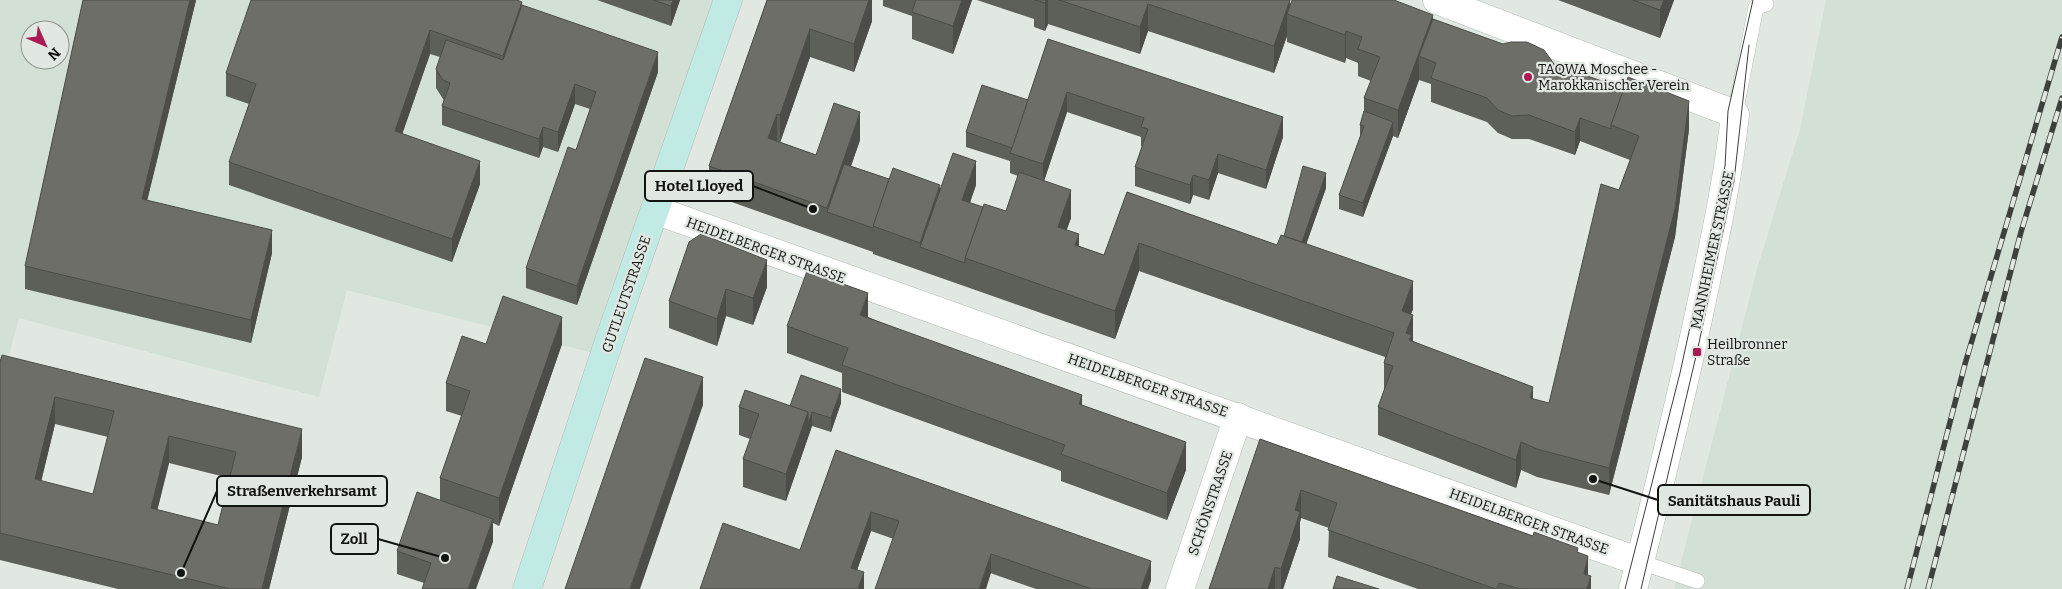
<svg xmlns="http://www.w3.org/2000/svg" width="2062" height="589" font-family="Bitter,serif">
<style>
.built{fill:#d2e0d5;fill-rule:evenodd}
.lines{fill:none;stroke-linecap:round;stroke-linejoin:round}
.service-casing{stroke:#b5bcb6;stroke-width:16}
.minor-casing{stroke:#b5bcb6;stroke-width:29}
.secondary-casing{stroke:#b5bcb6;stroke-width:29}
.service{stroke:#fff;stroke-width:15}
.minor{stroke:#fff;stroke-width:28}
.secondary{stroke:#c2eae4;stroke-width:28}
.tram{stroke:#3d403d;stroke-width:1}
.rail-casing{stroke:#3d403d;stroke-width:5.5}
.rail{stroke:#e1e8e2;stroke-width:4;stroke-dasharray:11;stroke-linecap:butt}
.wall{fill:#5d5f59;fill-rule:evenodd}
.shaded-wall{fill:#4c4d48}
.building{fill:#6c6e67;stroke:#4c4d48;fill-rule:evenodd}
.poi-dot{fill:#ab1a52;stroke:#e1e8e2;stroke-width:2}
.labels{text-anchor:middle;stroke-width:4.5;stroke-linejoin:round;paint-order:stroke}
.poi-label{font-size:14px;fill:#121412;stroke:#e1e8e2;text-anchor:start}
.street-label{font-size:14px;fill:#121412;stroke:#e1e8e2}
.leader{fill:none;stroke:#121412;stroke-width:2}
.callout-dot{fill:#121412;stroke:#e1e8e2;stroke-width:2}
.callout{fill:#e1e8e2;stroke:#121412;stroke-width:2}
.callout-label{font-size:15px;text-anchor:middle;font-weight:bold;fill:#121412}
</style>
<rect width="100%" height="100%" fill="#e1e8e2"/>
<g class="built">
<path d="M0 0H728L605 356 347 290 319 397 19 318 0 389ZM30 30H60V60H30Z"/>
<path d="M1826 0H2062V589H1674L1757 269 1800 129Z"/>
</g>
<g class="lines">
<g class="service-casing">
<g id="service">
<path d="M1735 114 1756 7 1766 4"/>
<path d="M1640 562 1697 581"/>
</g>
</g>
<g class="minor-casing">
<g id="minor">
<path d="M1437 0 1735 114C1729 172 1717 228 1705 286 1684 387 1659 488 1633 589"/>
<path d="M655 210 1640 562"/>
<path d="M1180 589 1238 417"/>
</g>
</g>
<g class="secondary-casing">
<path id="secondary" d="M527 589 610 338 728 0"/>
</g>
<use href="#service" class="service"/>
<use href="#minor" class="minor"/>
<use href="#secondary" class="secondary"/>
<g class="tram">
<path d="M1625 589 1680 373 1725 166 1728 111 1753 0"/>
<path d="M1641 589 1697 352 1734 181 1749 45"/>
</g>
<g class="rail-casing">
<g id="rail">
<path d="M1907 589 1965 364 2062 37"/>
<path d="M1928 589 2021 232 2062 98"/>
</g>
</g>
<use href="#rail" class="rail"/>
</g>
<g class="wall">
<path d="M83 0H196L147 200 272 253 251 343 25 289V266Z"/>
<path d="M597 0H680L671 26Z"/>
<path d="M767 0H872V21L854 72 810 57 780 142 816 155 860 140 851 166 889 179 940 189 976 185 970 203 983 207 1006 211 1018 176 1010 173V161L966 147V132L1028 100 1048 39 1283 137 1266 189 1218 173 1209 200 1193 195 1190 204 1135 186V167L1142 146H1141V137L1067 112 1044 181 1071 218 1066 230 1079 246 1104 255 1127 192 1277 245 1284 236 1326 188 1306 244 1413 309 1411 314 1413 341 1533 399 1549 403 1619 190 1630 160 1580 141 1575 155 1529 139H1512L1498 133 1487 122 1431 102V84L1419 80 1398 138 1393 136 1363 217 1339 209V195L1360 137V125L1364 111V98L1371 81 1358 76V63L1346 58 1345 63 1287 42V36L1274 73 1148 31 1140 54 1048 24 1045 31 1034 27V19L977 0H1290V6L1433 19 1554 64 1689 129 1675 237 1609 495 1537 477 1521 470 1516 488 1378 435V407L1384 390V363L1385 357 1139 271 1115 339 873 254V252L709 194V166Z"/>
<path d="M883 0H972L953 54 912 39V16L883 6Z"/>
<path d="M1558 0H1674L1660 38Z"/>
<path d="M522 5 658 72 577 305 526 288V268L576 150 590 109 575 104 558 152 543 147 539 158 442 125V106L444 100 443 99 436 88V69L440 57 430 54 402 134 480 184 452 262 229 185V162L249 104 226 96V73Z"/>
<path d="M689 242 767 287 753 325 726 316 717 346 669 328V301Z"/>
<path d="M868 317 1082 405 1186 470 1167 520 1061 481V471L842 392V373L787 353V326Z"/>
<path d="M486 344H562L499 526 493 523V542L424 583 397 574V551L440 500V478L462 416 446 411V383Z"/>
<path d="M0 362 302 457 269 589H118L0 560ZM55 424 108 437 93 494 41 481ZM169 463 229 478 218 525 157 510Z"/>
<path d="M841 403 831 432 812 426 786 501 743 487V459L750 439 739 435V407Z"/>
<path d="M1260 439 1578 552 1588 575 1591 589H1418L1328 557 1329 528 1301 518 1300 522V539L1283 589H1209Z"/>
<path d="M836 450 1151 580 1148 589H1036L871 531 857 570 864 589 800 550Z"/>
</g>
<g class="shaded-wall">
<path d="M190 0H196L142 222V199Z"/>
<path d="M673 0H680L671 26V6Z"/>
<path d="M869 0H872V21L854 72V44Z"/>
<path d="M962 0H972L953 54V26Z"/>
<path d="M1046 0H1048V24L1045 31V3Z"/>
<path d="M1290 0V15L1287 14V36L1274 73V46Z"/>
<path d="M1664 0H1674L1660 38V10Z"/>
<path d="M522 2V25L503 79V56Z"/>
<path d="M1148 4V31L1140 54V27Z"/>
<path d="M1433 15V42L1419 56V80L1398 138V110Z"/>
<path d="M810 29V57L780 143V115Z"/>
<path d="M430 30V54L395 155V131Z"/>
<path d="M1346 31V58L1345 63V35Z"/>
<path d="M658 52V72L577 305V286Z"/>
<path d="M575 84V104L558 152V132Z"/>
<path d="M1067 92V112L1043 184V164Z"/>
<path d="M1689 101V129L1675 237 1609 495V468Z"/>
<path d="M860 112V140L834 215 827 212V208Z"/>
<path d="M777 114V142L768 138Z"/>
<path d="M1283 117V137L1266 189V170Z"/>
<path d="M1580 118V141L1575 155V132Z"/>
<path d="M1393 122V136L1363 217V203Z"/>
<path d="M543 127V147L539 158V139Z"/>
<path d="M1218 154V173L1209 200V180Z"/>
<path d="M480 161V184L452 262V239Z"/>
<path d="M976 161V185L962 223V200Z"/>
<path d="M1326 173V188L1298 268V254Z"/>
<path d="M1193 175V195L1190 204V185Z"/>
<path d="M940 185V212L920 247V243Z"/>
<path d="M1071 190V218L1058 255V227Z"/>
<path d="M272 230V253L251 343V320Z"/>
<path d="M1079 234V262L1075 245Z"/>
<path d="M1139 243V271L1115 339V311Z"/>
<path d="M767 260V287L753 325V298Z"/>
<path d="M1413 281V309L1402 338V311Z"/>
<path d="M726 289V316L717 346V319Z"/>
<path d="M868 293V320L860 315Z"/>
<path d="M1413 315V342L1412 346 1406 333Z"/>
<path d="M562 317V344L499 526V498Z"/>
<path d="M703 377V405L640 589H630Z"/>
<path d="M1533 387V415L1530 398Z"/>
<path d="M841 389V403L831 432V418Z"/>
<path d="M1082 395V422L1079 404Z"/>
<path d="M55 397V424L35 507V479Z"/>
<path d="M808 412H812V426L786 501V474Z"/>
<path d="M302 429V457L269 589H262Z"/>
<path d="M169 436V463L151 536V508Z"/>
<path d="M1186 442V470L1167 520V493Z"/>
<path d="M1521 442V470L1516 488V460Z"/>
<path d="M1301 490V518L1300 522V539L1283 589H1281V569L1295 510Z"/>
<path d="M871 512V531L851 587V568Z"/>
<path d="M493 519V542L476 589H468Z"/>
<path d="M991 554V573L986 589H979Z"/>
<path d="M1588 556V584L1584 574Z"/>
<path d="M1151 561V580L1148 589H1141Z"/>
<path d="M1275 567V589H1268Z"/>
<path d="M864 572V589H858Z"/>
<path d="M1591 576V589H1587Z"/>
</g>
<g class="building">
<path d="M83 0H190L142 199 272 230 251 320 25 266Z"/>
<path d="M251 0H517L522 2 503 56 430 30 395 131 480 161 452 239 229 162 256 84 226 73Z"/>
<path d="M653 0H673L671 6Z"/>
<path d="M767 0H869L854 44 810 29 780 115 777 114 768 138 816 155 834 103 860 112 827 208 709 166Z"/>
<path d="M916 0H962L953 26 912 12Z"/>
<path d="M1035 0H1046L1045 3Z"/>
<path d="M1059 0H1290L1274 46 1148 4 1140 27Z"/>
<path d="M1292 0H1394L1433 15 1398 110 1364 98 1380 57 1358 49 1362 37 1346 31 1345 35 1287 14Z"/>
<path d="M1633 0H1664L1660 10Z"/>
<path d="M522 5 658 52 577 286 526 268 568 147 576 150 596 92 575 84 558 132 543 127 539 139 442 106 450 83 443 80 436 69 446 40 503 60Z"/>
<path d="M1433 19 1503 44 1511 42H1527L1544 50 1554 64 1624 89 1611 125V129L1580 118 1575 132 1529 115 1512 116 1498 110 1487 98 1431 78 1436 63 1419 56Z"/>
<path d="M1048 39 1283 117 1266 170 1218 154 1209 180 1193 175 1190 185 1135 167 1148 129 1141 127 1144 118 1067 92 1043 164 1010 153Z"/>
<path d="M1628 77 1689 101 1675 209 1609 468 1537 449 1521 442 1516 460 1378 407 1393 366 1384 363 1394 333 1139 243 1115 311 965 258 984 204 1006 211 1019 172 1071 190 1058 227 1079 234 1075 245 1104 255 1127 192 1277 245 1281 235 1413 281 1402 311 1413 315 1406 333 1412 335 1409 340 1533 387 1530 398 1549 403 1601 184 1619 190 1639 136 1611 125Z"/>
<path d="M982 85 1028 100 1012 148 966 132Z"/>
<path d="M1364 111 1393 122 1363 203 1339 195 1364 126 1360 125Z"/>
<path d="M953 153 976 161 962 200 983 207 965 258V263L920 247Z"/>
<path d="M844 164 889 179 873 228 827 212Z"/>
<path d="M1303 166 1326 173 1302 242 1284 236Z"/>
<path d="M893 168 940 185 920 243 873 226Z"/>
<path d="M701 234 767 260 753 298 726 289 717 319 669 301 689 242Z"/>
<path d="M807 271 868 293 860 315 1082 395 1079 404 1186 442 1167 493 1061 454 1065 445 842 365 848 348 787 326Z"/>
<path d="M503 296 562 317 499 498 440 478 470 391 446 383 462 336 486 344Z"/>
<path d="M2 355 302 429 262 589H230L0 533V362ZM55 397 114 411 93 494 35 479ZM169 436 236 452 218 525 151 508Z"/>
<path d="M645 358 703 377 630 589H565Z"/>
<path d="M801 375 841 389 831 418 812 412 808 425V412L790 406Z"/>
<path d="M745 390 808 412 786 474 743 459 759 414 739 407Z"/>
<path d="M1260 439 1533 536 1534 532 1578 548 1577 552 1588 556 1584 574 1591 576 1587 589H1521L1499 583 1497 589H1496L1328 530 1337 503 1301 490 1295 510 1300 512 1281 569 1275 567 1268 589H1209Z"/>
<path d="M836 450 1151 561 1141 589H1092L991 554 979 589H875L899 521 871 512 851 568 864 572 858 589H700L723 523 800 550Z"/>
<path d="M417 492 493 519 468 589H422L431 563 397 551Z"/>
<path d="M1337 576 1379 589H1333Z"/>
</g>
<g class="poi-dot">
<circle cx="1528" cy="77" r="5"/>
<rect x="1692" y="347" width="10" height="10" rx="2.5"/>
</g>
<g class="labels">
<g class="poi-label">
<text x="1538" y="74">TAQWA Moschee -<tspan x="1538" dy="16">Marokkanischer Verein</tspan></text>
<text x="1707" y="349">Heilbronner<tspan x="1707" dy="16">Straße</tspan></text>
</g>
<g class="street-label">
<text transform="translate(766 250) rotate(20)" y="5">HEIDELBERGER STRASSE</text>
<text transform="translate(1712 250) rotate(-78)" y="5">MANNHEIMER STRASSE</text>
<text transform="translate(626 294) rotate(-71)" y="5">GUTLEUTSTRASSE</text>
<text transform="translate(1148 385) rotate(19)" y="5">HEIDELBERGER STRASSE</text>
<text transform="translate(1210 503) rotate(-71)" y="5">SCHÖNSTRASSE</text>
<text transform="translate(1529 521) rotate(20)" y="5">HEIDELBERGER STRASSE</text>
</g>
</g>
<path class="leader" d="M813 209L753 186M181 573L217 491M1593 479L1658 500M445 558L378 539"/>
<g class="callout-dot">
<circle cx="813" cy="209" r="5"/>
<circle cx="181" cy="573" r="5"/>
<circle cx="1593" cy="479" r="5"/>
<circle cx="445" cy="558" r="5"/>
</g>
<g class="callout">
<rect x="645" y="171" width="108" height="30" rx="5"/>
<rect x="217" y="476" width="170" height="30" rx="5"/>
<rect x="1658" y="485" width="152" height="30" rx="5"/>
<rect x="331" y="524" width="47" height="30" rx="5"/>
</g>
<g class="callout-label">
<text x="699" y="191">Hotel Lloyed</text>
<text x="302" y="496">Straßenverkehrsamt</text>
<text x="1734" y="506">Sanitätshaus Pauli</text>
<text x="354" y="544">Zoll</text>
</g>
<g transform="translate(45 45) rotate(135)"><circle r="24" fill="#e1e8e2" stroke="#8e938f"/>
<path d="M0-4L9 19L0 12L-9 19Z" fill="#ab1a52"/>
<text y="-8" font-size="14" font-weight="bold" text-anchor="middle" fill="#121412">N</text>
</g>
</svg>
